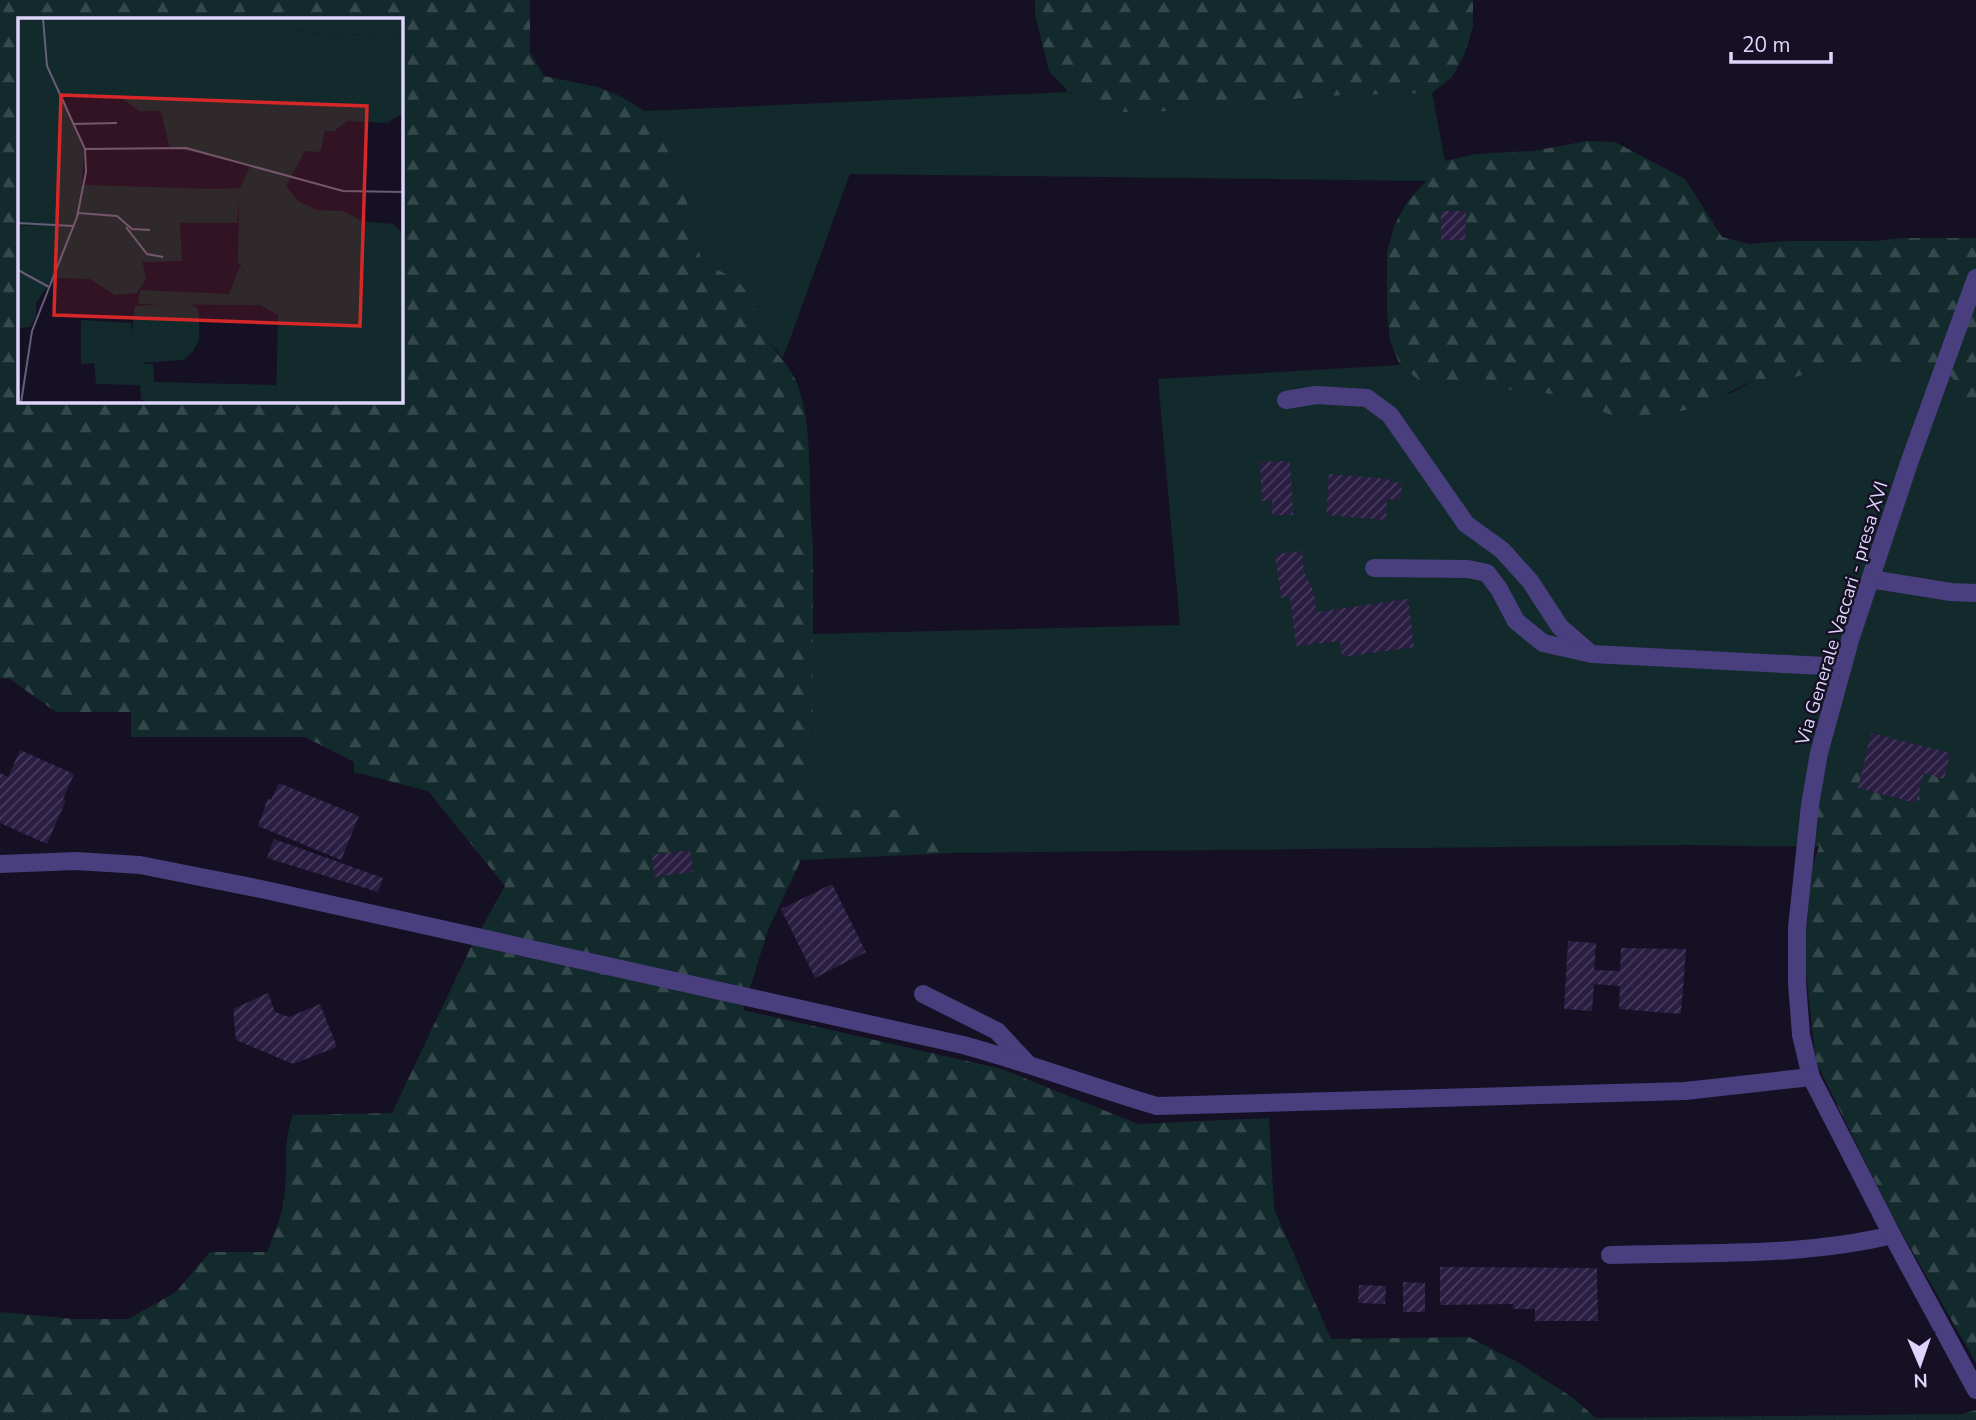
<svg xmlns="http://www.w3.org/2000/svg" width="1976" height="1420" font-family="'Nunito Sans',sans-serif">
<style>
.green{fill:#132a2c}
.forest{fill:url(#forest-firs);fill-rule:evenodd}
.building{fill:url(#building-hatch)}
.lines{fill:none;stroke-linecap:round;stroke-linejoin:round}
.lane{stroke:#493e7e;stroke-width:18}
.street{stroke:#493e7e;stroke-width:18}
.labels{text-anchor:middle;stroke-width:5;stroke-linejoin:round;paint-order:stroke}
.street-label{font-size:19px;fill:#ded4fc;stroke:#151023}
.inset-road{fill:none;stroke:#655e7a;stroke-width:2}
.view{fill:#d62828;fill-opacity:0.15;stroke:#d62828;stroke-width:3.5}
.inset-edge{fill:none;stroke:#ded4fc;stroke-width:3.5}
</style>
<defs>
<pattern id="forest-firs" width="22" height="20" patternUnits="userSpaceOnUse" patternTransform="scale(1.75)"><rect width="22" height="20" fill="#132a2c"/><path d="M5 1l3.5 6h-7zM16 11l3.5 6h-7z" fill="#35484c"/></pattern>
<pattern id="building-hatch" width="6" height="6" patternUnits="userSpaceOnUse" patternTransform="scale(1.75)"><rect width="6" height="6" fill="#2a1d42"/><path d="M-1 1l2-2M0 6l6-6M5 7l2-2" fill="none" stroke="#483d5e"/></pattern>
</defs>
<rect width="100%" height="100%" fill="#151023"/>
<g class="green">
<path d="M1069 92 1093 106 1123 112 1150 113 1208 106H1235L1320 96 1432 93 1445 161 1428 181 850 174 783 358 766 338 746 291 726 274 702 264 682 182 672 158 645 111Z"/>
<path d="M1871 359 1902 363 1952 377 1966 407H1976V765L1968 770 1886 769 1812 820 1819 847 1689 845 954 853 917 810H832L809 799 813 718V634L1180 625 1158 379 1400 365 1421 381 1563 395 1613 416 1732 393 1756 379H1786Z"/>
</g>
<g class="forest">
<path d="M0 0H530V52L544 76 598 87 622 97 645 111 672 158 682 182 702 263C718 270 737 277 747 292 755 305 758 323 766 336 774 352 788 364 796 381 815 425 807 497 813 545V718L809 799 832 810H917L954 853 801 860 768 930 743 1010 1002 1069 1138 1124 1269 1118 1274 1209 1331 1339 1469 1337 1519 1363 1573 1398 1596 1418 1962 1414 1976 1410V1420H0V1312L73 1319H128L176 1292 210 1252H267C274 1234 282 1216 284 1198 289 1167 281 1148 293 1115L392 1113 469 951 505 886 428 791 354 772V762L305 737H131V712H56L10 679 0 678ZM19 19H401V401H19Z"/>
<path d="M1035 0H1473V26L1465 53 1452 77 1432 93 1320 96 1235 106H1208L1150 113 1123 112 1093 106 1069 92 1049 71 1035 14Z"/>
<path d="M1587 141 1615 142 1685 179 1722 237 1749 244 1787 241H1875L1902 238H1976V407H1966L1952 377 1902 363 1871 359 1786 379H1756L1701 406 1644 420 1613 416 1563 395 1420 381 1400 365 1390 341 1387 310V252L1394 226 1407 202 1445 161 1476 154 1533 151Z"/>
<path d="M1976 765V1363L1889 1210 1816 1062 1804 956 1812 866 1819 847 1812 820 1808 793 1829 776 1886 769 1968 770Z"/>
</g>
<g class="building">
<path d="M1441 211H1466L1465 240H1441Z"/>
<path d="M1290 461 1293 515H1272V500L1262 501 1260 462Z"/>
<path d="M1329 474 1389 479V481L1402 483 1400 500 1387 499 1386 520 1326 515Z"/>
<path d="M1302 551 1304 572 1314 592 1316 612 1408 599 1414 647 1342 657 1340 641 1296 646 1290 596 1281 598 1275 554Z"/>
<path d="M1871 733 1950 753 1944 779 1924 773 1916 803 1858 788Z"/>
<path d="M20 750 74 774 63 799 66 800 47 844 0 823V773L8 777Z"/>
<path d="M279 783 359 816 341 860 258 826 268 798 271 800Z"/>
<path d="M274 839 383 878 378 892 267 858Z"/>
<path d="M690 850 693 872 654 877 652 855Z"/>
<path d="M832 884 866 952 815 978 781 909Z"/>
<path d="M1568 941 1596 943 1594 970 1620 971 1621 948 1686 949 1681 1014 1619 1009 1620 986 1594 984 1592 1011 1564 1009Z"/>
<path d="M268 993 275 1012 289 1017 320 1004 337 1047 293 1064 236 1040 233 1009Z"/>
<path d="M1440 1267 1597 1268 1598 1321H1535V1309H1513V1304L1440 1305Z"/>
<path d="M1403 1282 1425 1283V1312H1403Z"/>
<path d="M1359 1285 1386 1286 1385 1304 1358 1303Z"/>
</g>
<g class="lines">
<g class="lane">
<path d="M1286 400 1316 395 1367 398 1390 415 1466 524 1502 550 1530 581 1560 627 1589 652"/>
<path d="M1374 568 1468 569 1487 573 1499 589 1516 621 1543 643 1592 654 1843 667"/>
<path d="M1870 579 1951 592 1976 593"/>
<path d="M923 994 997 1031 1026 1062"/>
<path d="M1610 1255C1702 1252 1803 1257 1892 1235"/>
</g>
<g class="street">
<path d="M1976 278 1909 463 1850 640 1819 753 1810 805 1797 928V983L1801 1035 1811 1077 1892 1235 1976 1390"/>
<path d="M0 864 76 861 140 865 261 889 963 1045C1029 1063 1092 1087 1157 1106L1685 1091 1811 1077"/>
</g>
</g>
<g class="labels">
<g class="street-label">
<text transform="translate(1841 613) rotate(-73)" y="7">Via Generale Vaccari - presa XVI</text>
</g>
</g>
<g transform="translate(18 18)">
<rect width="385" height="385" fill="#151023"/>
<path d="M264 0H385V19L269 13ZM64 167 199 171 204 177 221 180 219 205H162L164 243 127 244 94 235 54 242 26 234H0V208L39 206 37 180 54 178ZM222 248 234 263 242 287 120 286 122 272 211 276ZM63 302 113 305 115 335 127 346H135L136 364 258 367V385H130L123 381 122 367 78 366 76 345 63 346Z" fill="#132a2c"/>
<path d="M0 0H264L269 13 385 19V95L369 105 329 103 316 113H307L302 134 287 133 268 168 280 183 298 192 325 193 344 203 375 206 385 215V385H258L260 297 242 287 234 263 220 244 221 180 204 177 199 171 222 170 232 148 151 128 143 93H121L102 79 45 78 66 133 63 178 37 180 39 206 25 212 19 206 0 208ZM0 234H39L54 242 94 235 124 241 128 261 119 275 97 277 72 261 35 260 18 285V298L12 309 0 310ZM168 284 180 291 181 300V322L175 333 166 342 123 345 115 335 113 323 117 288Z" fill="#132a2c"/>
<path class="inset-road" d="M55 106 99 105M67 131 168 130 325 173 385 174M60 195 99 198 114 211 132 212M0 205 55 208M108 209 129 236 145 239M0 252 31 269M3 385 14 313 59 199 68 154 67 131 29 48 25 0"/>
<path class="view" d="M43 77 349 88 342 308 36 297Z"/>
<rect width="385" height="385" class="inset-edge"/>
</g>
<g transform="translate(1920 1364) rotate(178)" stroke="#151023" stroke-width="5" paint-order="stroke">
<path d="M0-5L12 26L0 18L-12 26Z" fill="#ded4fc"/>
<text y="-10" font-size="19" font-weight="bold" text-anchor="middle" fill="#ded4fc">N</text>
</g>
<path d="M1731 52v10h100v-10" fill="none" stroke="#ded4fc" stroke-width="3.5"/>
<text x="1742" y="52" font-size="21" fill="#ded4fc" stroke="#151023" stroke-width="5" paint-order="stroke">20 m</text>
</svg>
